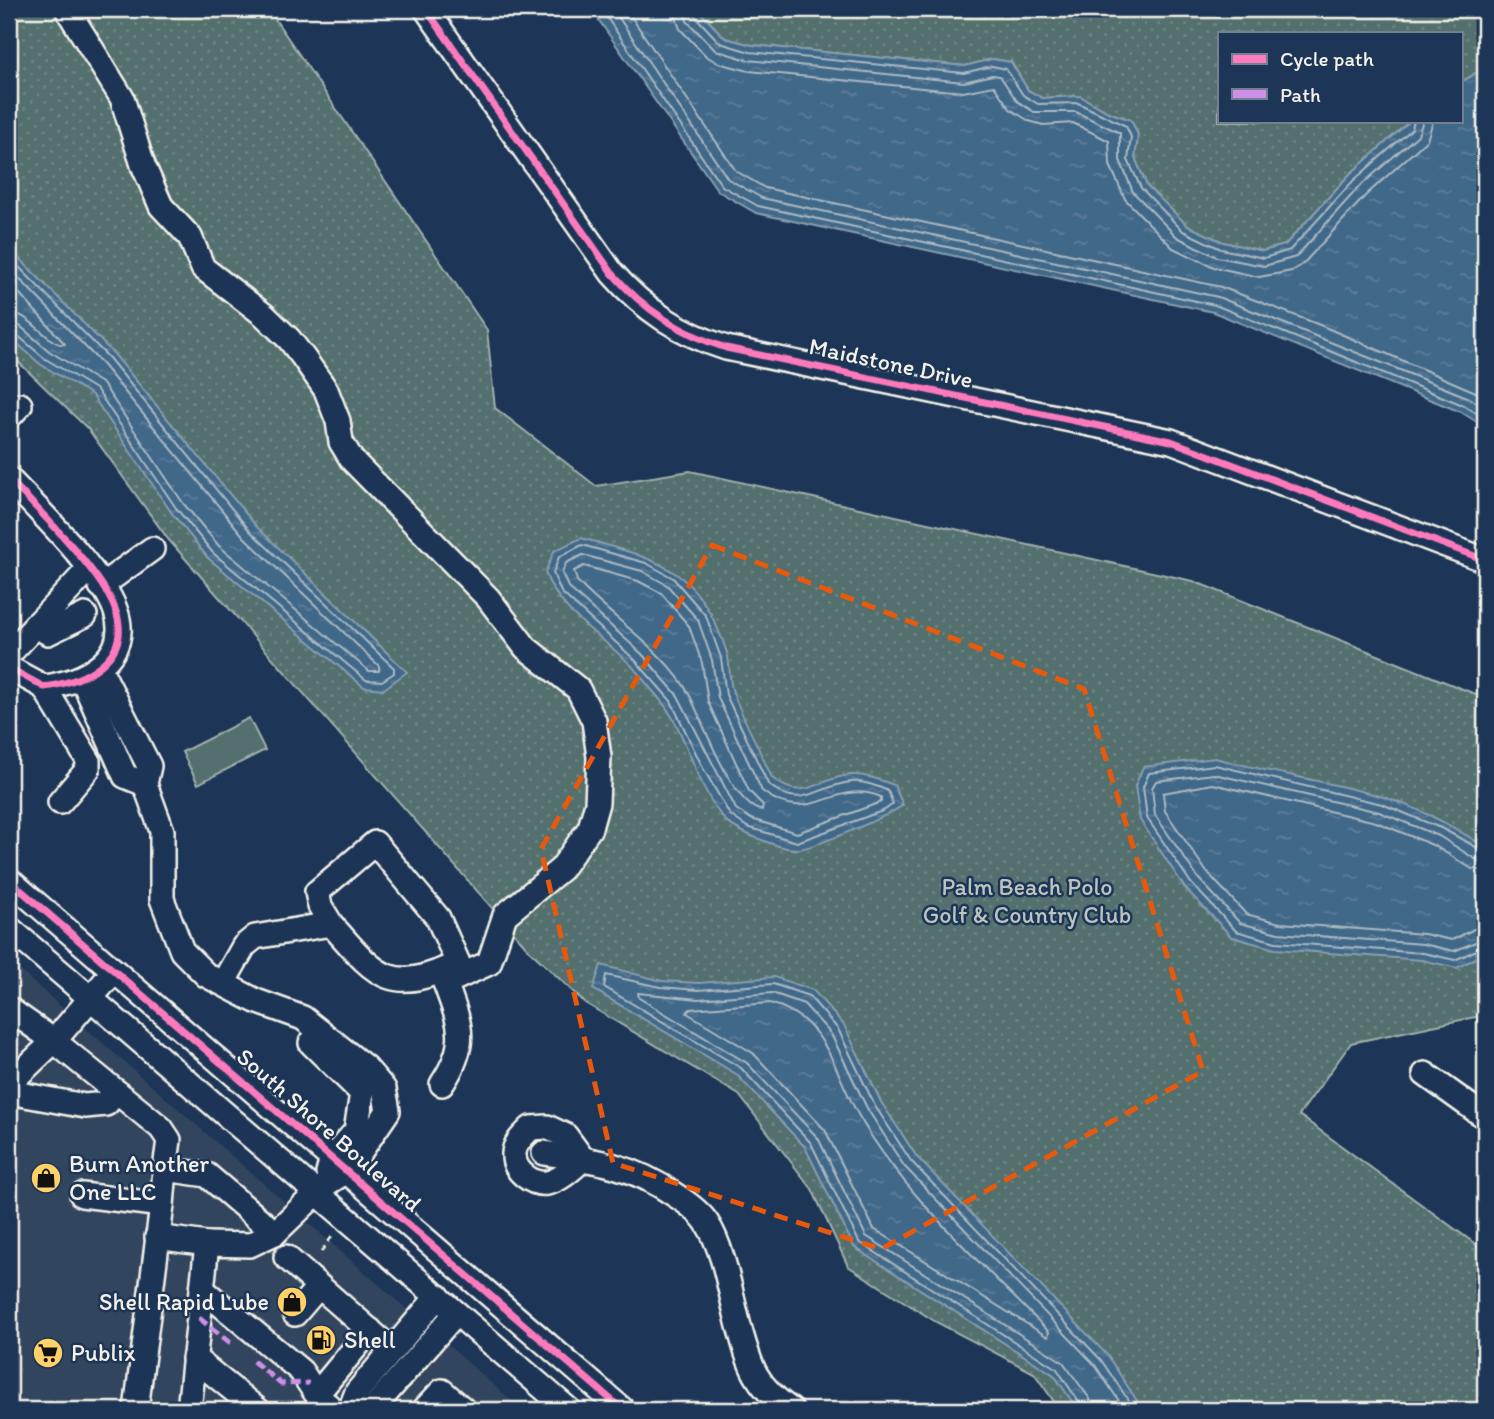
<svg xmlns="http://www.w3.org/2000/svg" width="1494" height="1419" font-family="Itim,sans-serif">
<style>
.built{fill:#33455f}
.park{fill:url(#park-dots);stroke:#a3b0ab;stroke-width:2}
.pitch{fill:#526f6e;stroke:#a3b0ab;stroke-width:2}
.water{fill:url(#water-ripples);stroke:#899eaf;stroke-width:2}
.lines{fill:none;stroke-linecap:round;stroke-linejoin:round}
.shore{stroke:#acbac2;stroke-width:2}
.minor-casing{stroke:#f4f1e8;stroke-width:28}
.path{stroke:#f4f1e8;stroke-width:2.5;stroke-dasharray:7 5;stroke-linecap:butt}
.minor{stroke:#1d3557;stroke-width:23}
.quiet{stroke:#ce8fe9;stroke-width:5;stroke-dasharray:10 5;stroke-linecap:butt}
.cycleway-casing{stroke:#1d3557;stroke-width:11}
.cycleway{stroke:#fd7abc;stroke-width:7}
.marked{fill:none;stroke:#e8590c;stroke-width:5;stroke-dasharray:14 9;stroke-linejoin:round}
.labels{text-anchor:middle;stroke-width:5;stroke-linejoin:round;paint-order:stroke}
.street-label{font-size:24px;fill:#f4f1e8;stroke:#1d3557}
.park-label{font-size:24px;fill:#bbc4bd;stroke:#1d3557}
.poi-label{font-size:24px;fill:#f4f1e8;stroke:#1d3557;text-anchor:start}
</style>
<defs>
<pattern id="park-dots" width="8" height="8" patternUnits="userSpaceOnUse" patternTransform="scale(1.75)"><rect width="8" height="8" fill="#526f6e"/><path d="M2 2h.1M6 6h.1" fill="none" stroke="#6c8483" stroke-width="1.8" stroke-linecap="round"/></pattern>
<pattern id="water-ripples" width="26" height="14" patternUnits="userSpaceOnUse" patternTransform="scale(1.75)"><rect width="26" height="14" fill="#416789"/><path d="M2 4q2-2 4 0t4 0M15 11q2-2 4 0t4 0" fill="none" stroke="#5d7d9a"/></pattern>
</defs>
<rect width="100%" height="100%" fill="#1d3557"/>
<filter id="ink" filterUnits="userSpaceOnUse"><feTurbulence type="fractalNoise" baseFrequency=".0143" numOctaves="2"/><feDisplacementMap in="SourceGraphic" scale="14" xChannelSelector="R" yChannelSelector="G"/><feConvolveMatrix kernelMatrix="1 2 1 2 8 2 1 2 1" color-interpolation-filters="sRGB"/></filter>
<g filter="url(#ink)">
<path class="built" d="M9 961 522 1410H9Z"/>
<g class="park">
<path d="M9 9H268L487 330 495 408 596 486 690 471 1193 581 1485 698V1015L1351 1043 1299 1115 1485 1251V1410H1060L1034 1373 936 1322 848 1266 812 1189 739 1095 585 1003 529 950 168 539 88 429 9 353Z"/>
<path d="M697 9H1485V68L1461 82V33H1219V121H1410L1348 176 1285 245 1263 251 1223 242 1188 226 1147 186 1135 158 1138 135 1131 120 1108 112 1080 96 1042 98 1028 90 1011 62 992 59 965 66 752 45 725 38Z"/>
</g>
<path class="pitch" d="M249 718 265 750 198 784 182 752Z"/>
<g class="water">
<path d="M591 9H697L725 38 752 45 965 66 992 59 1011 62 1028 90 1042 98 1080 96 1108 112 1131 120 1138 135 1135 158 1147 186 1188 226 1223 242 1263 251 1285 245 1348 176 1410 121H1461V82L1485 68V427L1461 412 1213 312 756 213 718 191Z"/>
<path d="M9 248 114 354 256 526 407 672 384 689 364 687 208 558 171 512 92 395 40 364 9 336Z"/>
<path d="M581 538C660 560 699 568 727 653 731 666 728 682 734 695 745 723 760 750 772 778 804 804 818 778 850 775 865 774 880 780 894 785L903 805C890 815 811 850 796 849 780 849 734 831 724 819 694 784 688 731 658 697 649 687 640 675 631 665 600 634 562 615 545 573L554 551Z"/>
<path d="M1215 758C1270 773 1328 781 1383 797 1420 808 1453 826 1485 847V953L1457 968 1422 960 1275 949 1232 937 1185 888 1140 820 1135 786 1143 767Z"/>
<path d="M601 965 662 981 699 983 774 977 813 990 844 1025 881 1102 917 1157 1107 1355 1143 1410H1078L1054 1375 854 1247 805 1147 736 1074 593 989Z"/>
</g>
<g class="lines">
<g class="shore">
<path d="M601 9 722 186 758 206 1215 305 1463 405 1485 418"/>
<path d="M613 9 728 179 762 198 1218 297 1467 397 1485 408"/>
<path d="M626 9 736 171 765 188 1221 287 1320 325 1485 396"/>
<path d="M673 9 680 29 706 56 718 63 749 71 963 92 994 86 1010 109 1029 121 1043 125 1073 123 1109 141 1110 165 1125 199 1173 248 1214 267 1259 277 1292 271 1303 264 1366 195 1427 140 1433 121"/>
<path d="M684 9 687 21 715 50 748 60 964 82 992 75 1000 76 1017 101 1034 112H1076L1120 133V160L1133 192 1177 237 1217 257 1264 266 1296 257 1359 187 1418 135 1423 121"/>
<path d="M693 9 695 16 720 43 750 52 964 73 992 66 1006 69 1023 95 1038 104 1078 103 1126 126 1131 137 1128 160 1141 188 1183 231 1221 249 1264 258 1290 250 1353 181 1412 129 1414 121"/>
<path d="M9 257 109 358 250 531 394 668V673L382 681 366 680 213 553 176 508 97 390 44 358 16 334 9 332"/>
<path d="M9 268 102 364 244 537 379 666V671H369L219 546 183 503 103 384 49 351 20 326 9 323"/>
<path d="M9 282 65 344C50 348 31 313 9 312"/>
<path d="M582 545 646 563 673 578 706 616 721 658 726 695 768 784C802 812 816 786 851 782 863 781 877 786 888 791L893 804 885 810 797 842 747 827 730 815 703 768 671 701 635 660 561 592 553 573 559 557Z"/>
<path d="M583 555 642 571 667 585 698 620 712 660 718 698 762 791C810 829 835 777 881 797V802L797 833 751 819 736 809 678 696 642 654 568 587 562 573 566 563Z"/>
<path d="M584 566 638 581 661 593 689 626 702 663 708 702 749 791 763 805 762 810C734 809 702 720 690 696 668 653 610 617 577 581L574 571Z"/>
<path d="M1485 852 1443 829 1382 804 1215 765 1149 773 1143 787 1147 818 1191 883 1236 931 1276 942 1423 953 1455 960 1485 946"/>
<path d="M1485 861 1475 859 1439 836 1379 812 1214 774 1156 781 1152 788 1155 815 1198 878 1240 923 1278 933 1423 944 1454 951 1485 938"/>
<path d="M1485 871 1472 869 1435 846 1376 822 1213 784 1163 793 1165 811 1206 871 1246 914 1280 923 1424 934 1452 940 1474 929 1485 927"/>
<path d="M770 1003C828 1019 832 1069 859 1116 906 1198 983 1264 1049 1332L1048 1337 874 1229 825 1130 753 1053 687 1013 690 1009Z"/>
<path d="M1084 1410 1057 1369 859 1242 811 1143 741 1068 604 987 606 975 660 987 698 990 773 984 809 996 838 1029 875 1106 911 1161 1101 1360 1135 1410"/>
<path d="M1092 1410 1090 1399 1063 1362 866 1236 818 1138 747 1063 639 998 638 993 698 999 772 993 804 1004 831 1034 868 1110 904 1166 1095 1365 1125 1410"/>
</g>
<g class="minor-casing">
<g id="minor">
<path d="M67 9 122 98 143 165 161 206 190 237 203 268 264 315 289 339 303 357 326 390 338 421 341 442 352 460 488 598 526 648 578 689 594 721 599 757 597 803 590 828 561 869 505 915 489 963 445 983"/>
<path d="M426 9 612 273C644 310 680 333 726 348L1171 441 1485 560"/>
<path d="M9 417 20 405"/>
<path d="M9 479C38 510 101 571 115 609 134 658 84 682 44 687L9 668"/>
<path d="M101 586 152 549"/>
<path d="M35 625 48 633 85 615"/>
<path d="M9 654 88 570"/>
<path d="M99 667 149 766 145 784 162 831V899L182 951 206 975 256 1001 303 1018 366 1068 384 1089 388 1111 347 1171 326 1184 275 1233 250 1245 207 1244 189 1410"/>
<path d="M82 678 125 776 145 784"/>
<path d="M44 687 88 760V769L60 802"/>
<path d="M9 880 623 1410"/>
<path d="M9 928 569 1410"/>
<path d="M441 971C457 1020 473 1037 442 1084"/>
<path d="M223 983 244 946 255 937 331 924C376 975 389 997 458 963L438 918 375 843 317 892 320 906 331 924"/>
<path d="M9 1009 54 1041 161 1128 169 1140 165 1169"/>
<path d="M311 1043 362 1093 356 1131 332 1158 328 1173"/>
<path d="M1425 1074 1485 1117"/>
<path d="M9 1084 54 1041 114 971"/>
<path d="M9 1092 85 1106 106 1104 117 1092"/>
<path d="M547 1127 566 1136 583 1159C573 1168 561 1180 547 1183 532 1185 513 1171 514 1154 514 1143 524 1135 531 1128Z"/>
<path d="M544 1153C595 1160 632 1165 675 1195 686 1202 700 1212 707 1223 724 1249 731 1296 739 1326 750 1366 755 1386 791 1410"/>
<path d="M82 1195 162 1205 165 1169 207 1175 275 1233"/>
<path d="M157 1237 207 1244"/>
<path d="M286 1257 392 1350"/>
<path d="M202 1289 301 1371 319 1398 334 1410"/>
<path d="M295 1314 319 1286"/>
<path d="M194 1358 258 1410"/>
<path d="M317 1394 370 1330"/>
<path d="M136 1410 162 1205"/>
<path d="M350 1410 357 1392 438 1296"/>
<path d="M366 1410 375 1406 456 1313"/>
<path d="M424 1410 442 1391 464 1410"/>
</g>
</g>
<path class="path" d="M321 1252 333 1235"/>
<use href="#minor" class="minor"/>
<g class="quiet">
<path d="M199 1318 232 1344"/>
<path d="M253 1361 281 1384 309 1383"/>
</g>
<g class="cycleway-casing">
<g id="cycleway">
<path d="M426 9 612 273C644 310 680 333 726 348L1171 441 1485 560"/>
<path d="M9 479C38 510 101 571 115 609 134 658 84 682 44 687L9 668"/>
<path d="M9 880 623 1410"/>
</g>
</g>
<use href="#cycleway" class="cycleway"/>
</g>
</g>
<path class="marked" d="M712 545 1084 689 1203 1071 881 1249 613 1163 541 849Z"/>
<defs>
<g id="shop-disc" transform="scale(1.575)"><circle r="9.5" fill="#ffd166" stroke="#1d3557"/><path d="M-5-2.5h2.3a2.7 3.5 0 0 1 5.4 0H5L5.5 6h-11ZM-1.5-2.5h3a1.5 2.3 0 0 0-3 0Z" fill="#111"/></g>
<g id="fuel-disc" transform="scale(1.575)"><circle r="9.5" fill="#ffd166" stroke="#1d3557"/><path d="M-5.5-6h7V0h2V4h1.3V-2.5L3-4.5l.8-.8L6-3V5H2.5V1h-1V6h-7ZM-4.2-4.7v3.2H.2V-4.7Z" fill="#111"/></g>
<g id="supermarket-disc" transform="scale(1.575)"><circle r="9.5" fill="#ffd166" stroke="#1d3557"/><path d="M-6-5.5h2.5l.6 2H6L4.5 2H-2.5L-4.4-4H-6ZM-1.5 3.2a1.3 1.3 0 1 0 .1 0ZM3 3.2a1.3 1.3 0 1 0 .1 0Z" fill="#111"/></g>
</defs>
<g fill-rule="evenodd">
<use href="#shop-disc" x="46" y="1178"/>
<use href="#shop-disc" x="292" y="1302"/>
<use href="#fuel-disc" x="321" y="1340"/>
<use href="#supermarket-disc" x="48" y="1353"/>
</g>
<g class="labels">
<g class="street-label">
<text transform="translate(891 363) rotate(12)" y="8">Maidstone Drive</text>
<text transform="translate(329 1130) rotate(41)" y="8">South Shore Boulevard</text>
</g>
<g class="park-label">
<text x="1027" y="895">Palm Beach Polo<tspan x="1027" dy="28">Golf &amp; Country Club</tspan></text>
</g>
<g class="poi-label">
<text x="69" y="1172">Burn Another<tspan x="69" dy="28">One LLC</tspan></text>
<text x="269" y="1310" text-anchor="end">Shell Rapid Lube</text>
<text x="344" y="1348">Shell</text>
<text x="71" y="1361">Publix</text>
</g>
</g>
<rect width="1494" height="1419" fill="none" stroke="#1d3557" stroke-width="35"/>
<rect x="18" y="18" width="1459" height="1384" fill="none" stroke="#f4f1e8" stroke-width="2.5" filter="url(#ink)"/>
<rect x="1218" y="32" width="245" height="91" fill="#1d3557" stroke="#738091" stroke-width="2"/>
<rect x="1232" y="54" width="35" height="10" fill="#fd7abc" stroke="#738091" stroke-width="2"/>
<text x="1280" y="66" font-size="21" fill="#f4f1e8">Cycle path</text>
<rect x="1232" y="89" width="35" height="10" fill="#ce8fe9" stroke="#738091" stroke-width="2"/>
<text x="1280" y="102" font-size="21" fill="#f4f1e8">Path</text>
</svg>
